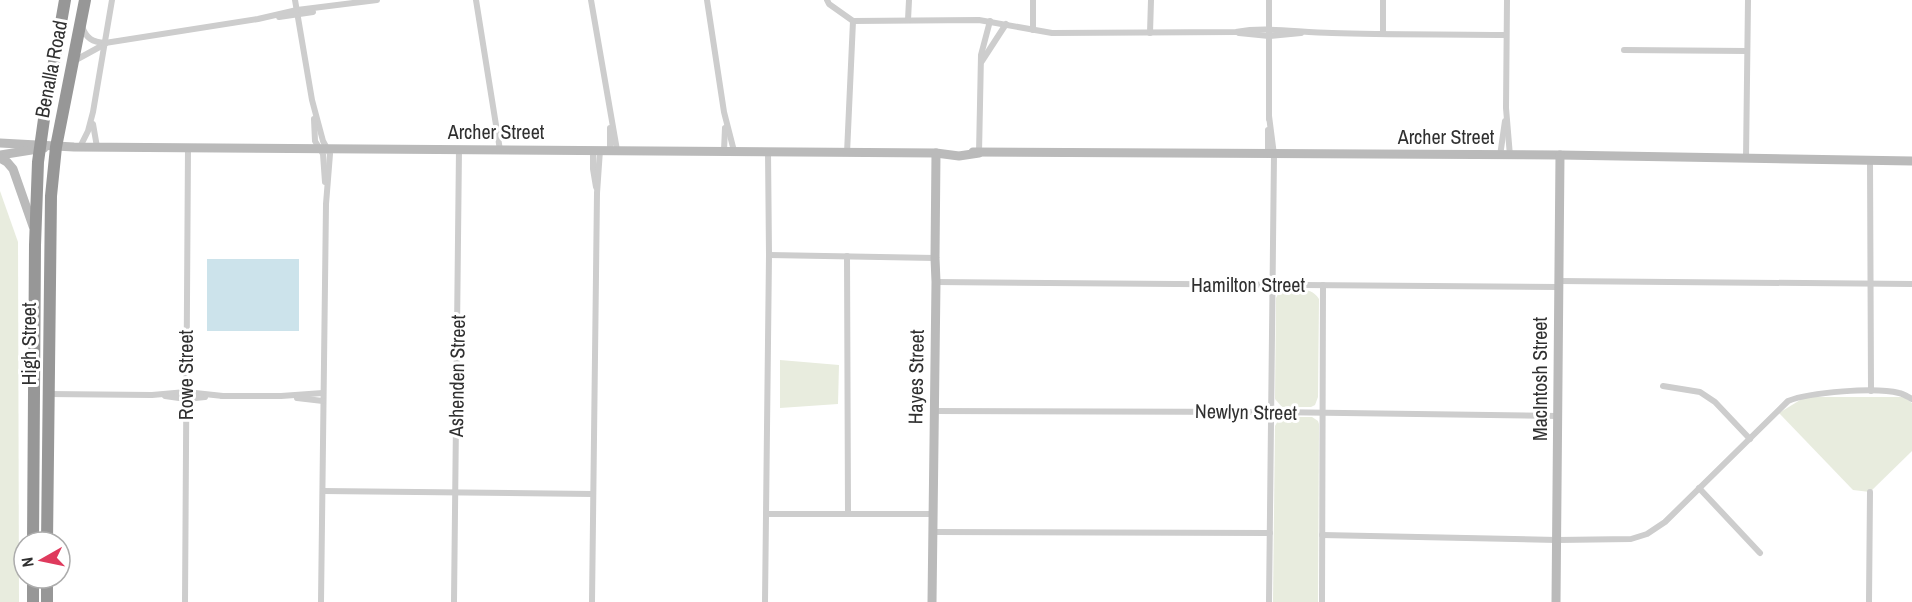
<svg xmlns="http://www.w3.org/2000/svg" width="1912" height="602" font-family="'Archivo Narrow',sans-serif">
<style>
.green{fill:#e8ecde}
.water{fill:#cce3eb}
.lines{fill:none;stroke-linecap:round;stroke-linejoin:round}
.street{stroke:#cdcdcd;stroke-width:6}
.secondary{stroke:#bababa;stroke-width:9}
.highway{stroke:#979797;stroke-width:12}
.labels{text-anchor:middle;stroke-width:6;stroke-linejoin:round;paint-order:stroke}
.street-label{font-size:20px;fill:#303030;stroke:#fff}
</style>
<rect width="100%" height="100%" fill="#fff"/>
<g class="green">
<path d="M0 191 18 242 19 602H0Z"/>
<path d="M1285 290C1298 290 1311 286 1319 299L1318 397 1315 405 1311 407H1282L1275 399 1276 298 1278 294Z"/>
<path d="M780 360 839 365 838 404 780 408Z"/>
<path d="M1805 397H1904L1912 403V451L1870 492 1853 490 1779 413Z"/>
<path d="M1283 417H1312L1318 421 1319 424 1318 602H1273L1275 426 1279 419Z"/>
</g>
<rect class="water" x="207" y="259" width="92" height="72"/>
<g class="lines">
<g class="street">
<path d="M295 0 312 100 323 141 330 154 326 204 321 602"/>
<path d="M476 0 500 150"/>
<path d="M591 0 617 150"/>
<path d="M707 0 724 112 734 151"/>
<path d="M827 0 829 4 853 21 979 20 1052 33 1236 32C1268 26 1300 33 1332 33 1390 35 1448 34 1506 35"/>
<path d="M1383 0V34"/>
<path d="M1507 0 1506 108 1510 156"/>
<path d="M279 17 313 12"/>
<path d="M908 20 909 0"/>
<path d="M82 26C86 39 93 42 105 43L258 19 297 10 377 0"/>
<path d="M1033 30V0"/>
<path d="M1150 33 1151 0"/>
<path d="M1239 33 1269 36 1301 33"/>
<path d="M1624 50 1747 51"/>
<path d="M74 61 105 44"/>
<path d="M982 61 1006 24"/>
<path d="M1269 116 1274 155 1269 602"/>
<path d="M314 119 315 141 323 154 325 182"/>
<path d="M1269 119V0"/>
<path d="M93 124 97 147"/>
<path d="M80 147 88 131 93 112 112 0"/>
<path d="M593 150V169L596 187"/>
<path d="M610 150V128"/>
<path d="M724 151 725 128"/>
<path d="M847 153 853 21"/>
<path d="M979 153 981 55 990 21"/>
<path d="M1268 155V130"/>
<path d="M1500 156 1505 121"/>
<path d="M1746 159 1748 0"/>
<path d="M1870 161 1871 391"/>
<path d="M769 255 935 258"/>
<path d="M847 256 848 514"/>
<path d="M1559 281 1912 284"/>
<path d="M936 282 1559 287"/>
<path d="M1663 386 1700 392 1715 402 1750 439"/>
<path d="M48 394 152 395 186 392 223 396"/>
<path d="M165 396 186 399 205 397"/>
<path d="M222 396H281L323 393"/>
<path d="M297 398 323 401"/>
<path d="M933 411 1271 412 1558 416"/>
<path d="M1699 488 1760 553"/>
<path d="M323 491 593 494"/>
<path d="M766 514H934"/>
<path d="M934 532 1270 533"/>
<path d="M1322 535 1557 540 1631 539 1647 534 1665 522 1788 401C1810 392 1876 387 1899 393 1904 394 1908 397 1912 399"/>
<path d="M185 602 188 148"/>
<path d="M454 602 459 149"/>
<path d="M592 602 597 193 600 150"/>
<path d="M765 602 769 255 768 151"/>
<path d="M1322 602 1323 285"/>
<path d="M1869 602 1870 492"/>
</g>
<g class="secondary">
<path d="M0 143 74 147 936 153 959 156 979 153"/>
<path d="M973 152 1560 155 1912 161"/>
<path d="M0 155 44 148"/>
<path d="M0 158 7 162 13 169 33 226"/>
<path d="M932 602 936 282 935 258 936 153"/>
<path d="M1556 602 1560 155"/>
</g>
<g class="highway">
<path d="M33 542 35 245 38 162 44 119 65 0"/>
<path d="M47 542 51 196 56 147 85 0"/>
<path d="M33 578V602"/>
<path d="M47 602V578"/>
</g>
</g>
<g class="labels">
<g class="street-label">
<text transform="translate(51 69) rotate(-79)" y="7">Benalla Road</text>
<text x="496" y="139">Archer Street</text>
<text x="1446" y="144">Archer Street</text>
<text x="1248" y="292">Hamilton Street</text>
<text transform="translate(29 344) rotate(-90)" y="7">High Street</text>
<text transform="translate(186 375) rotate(-90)" y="7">Rowe Street</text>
<text transform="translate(457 376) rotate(-89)" y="7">Ashenden Street</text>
<text transform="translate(916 377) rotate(-89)" y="7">Hayes Street</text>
<text transform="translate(1540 379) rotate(-90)" y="7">MacIntosh Street</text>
<text transform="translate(1246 412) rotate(1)" y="7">Newlyn Street</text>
</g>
</g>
<g transform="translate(42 560) rotate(261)"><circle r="28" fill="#ffffff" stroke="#acacac" stroke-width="1.5"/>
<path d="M0-4.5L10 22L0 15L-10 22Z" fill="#df3a5d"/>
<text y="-9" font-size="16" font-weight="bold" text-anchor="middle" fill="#303030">N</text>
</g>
</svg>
